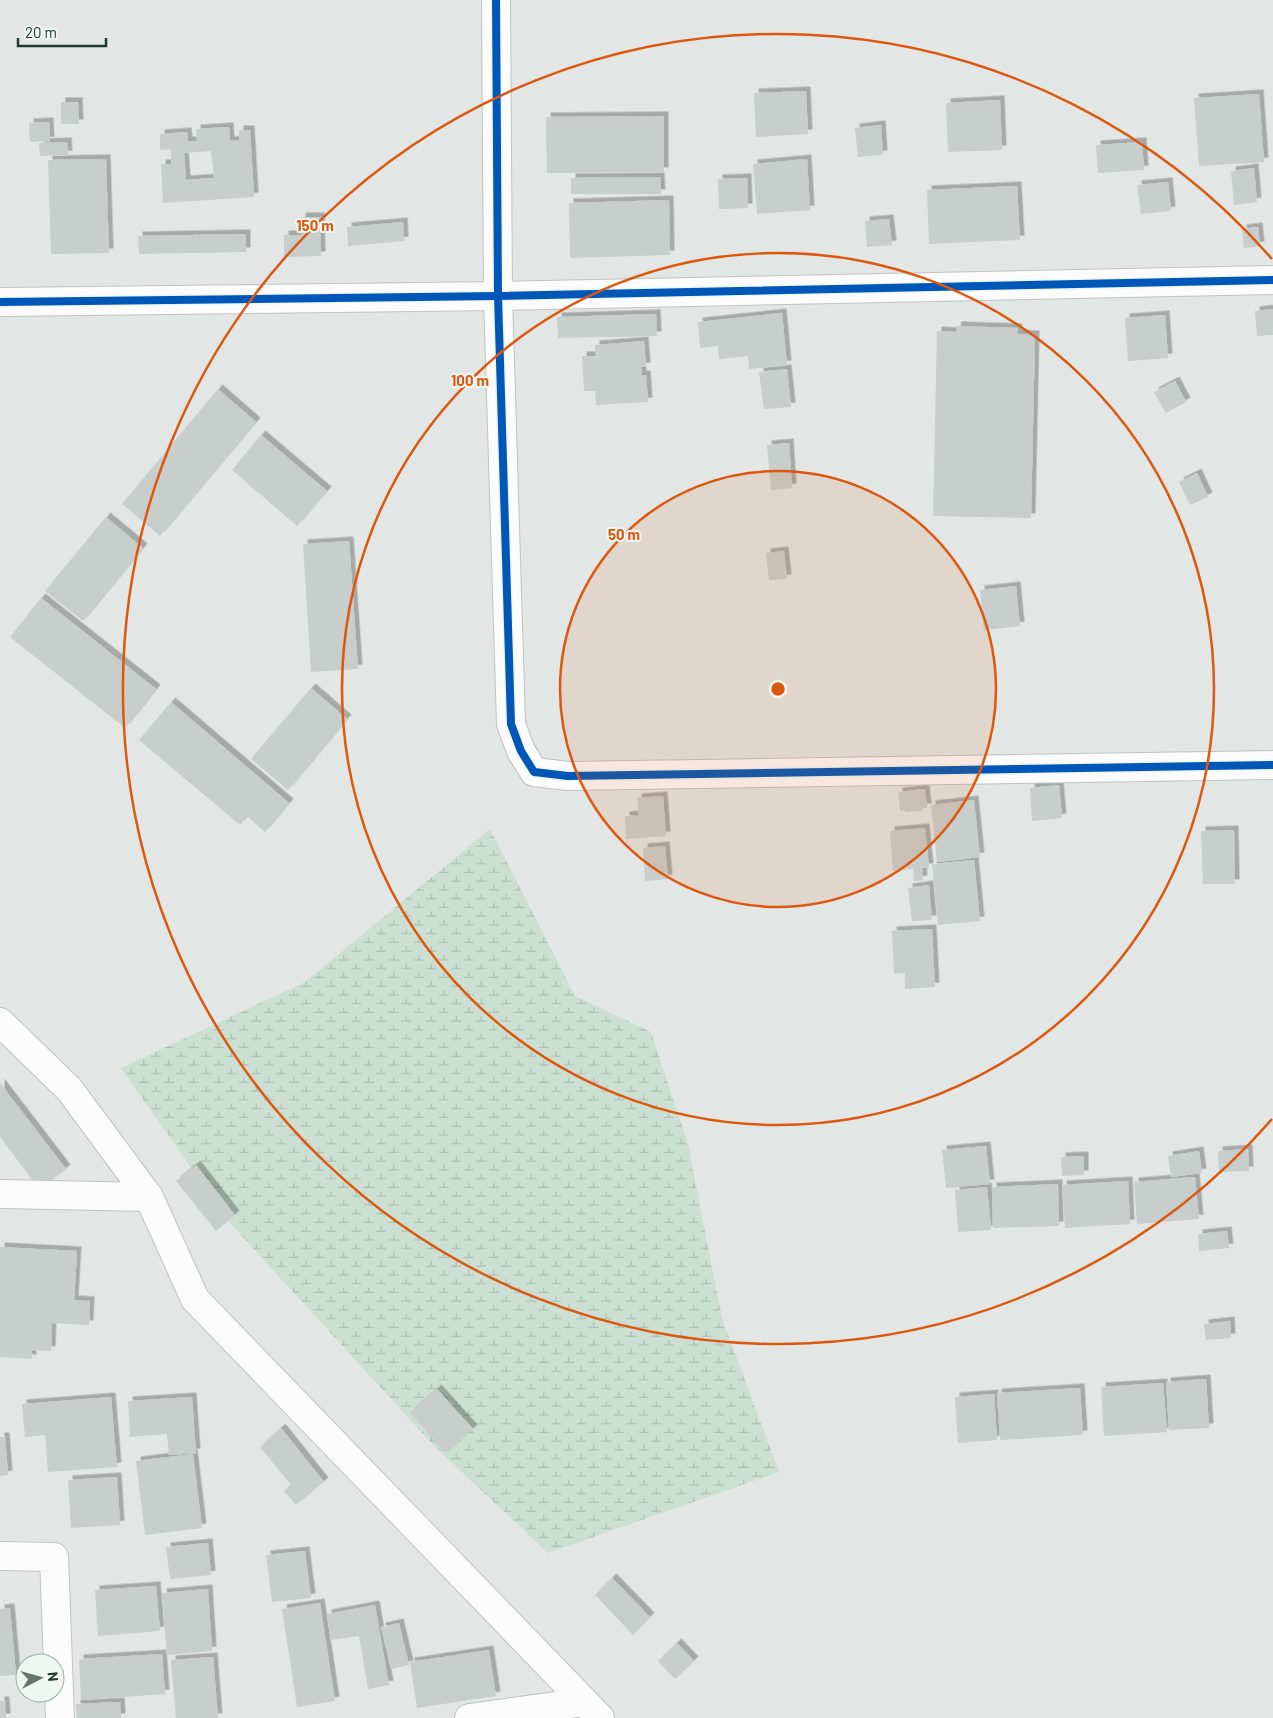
<svg xmlns="http://www.w3.org/2000/svg" width="1273" height="1718" font-family="Barlow,sans-serif">
<style>
.wetland{fill:url(#wetland-marsh)}
.building{fill:#c8cecc;fill-rule:evenodd;filter:url(#shadow)}
.lines{fill:none;stroke-linecap:round;stroke-linejoin:round}
.minor-casing{stroke:#bfc4c2;stroke-width:30}
.minor{stroke:#fbfbfb;stroke-width:28}
.cycleway-casing{stroke:#eff7f3;stroke-width:11}
.cycleway{stroke:#0057b8;stroke-width:8}
.ring{fill:none;stroke:#de570e;stroke-width:2.5}
.centre{fill:#de570e;stroke:#eff7f3;stroke-width:2.5}
.ring-label{font-size:15px;text-anchor:middle;font-weight:bold;fill:#de570e;stroke:#eff7f3;stroke-width:4;stroke-linejoin:round;paint-order:stroke}
</style>
<defs>
<pattern id="wetland-marsh" width="20" height="14" patternUnits="userSpaceOnUse" patternTransform="scale(1.25)"><rect width="20" height="14" fill="#cbe0d2"/><path d="M1 5h8M5 5V1M11 12h8M15 12V8" fill="none" stroke="#aec1b5"/></pattern>
<filter id="shadow"><feDropShadow dx="4.5" dy="-4.5" stdDeviation="0" flood-color="#0004"/></filter>
</defs>
<rect width="100%" height="100%" fill="#e2e7e5"/>
<path class="wetland" d="M490 829 575 996 651 1032 688 1144 722 1318 779 1472 548 1553 436 1448 229 1222 121 1068 305 982Z"/>
<g class="building">
<path d="M806 91 808 134 756 137 754 93Z"/>
<path d="M1259 94 1264 162 1199 166 1194 98Z"/>
<path d="M1000 100 1002 150 948 152 946 103Z"/>
<path d="M61 102H78L79 124H61Z"/>
<path d="M664 116V172L547 173 546 117Z"/>
<path d="M49 122 50 141 30 142 29 123Z"/>
<path d="M881 125 883 155 858 157 855 128Z"/>
<path d="M229 127 230 141 239 140V130H250L254 197 163 203 161 164H171V149L160 150V134L187 132 188 141H197L196 129ZM211 151 214 178 186 180 184 153Z"/>
<path d="M67 142 68 155 40 156 39 143Z"/>
<path d="M1142 142 1144 170 1098 173 1096 145Z"/>
<path d="M106 159 109 253 51 254 48 160Z"/>
<path d="M807 159 810 210 757 214 753 164Z"/>
<path d="M1254 168 1257 202 1234 205 1231 171Z"/>
<path d="M660 177 661 194H571V178Z"/>
<path d="M747 178 748 208 719 209 718 179Z"/>
<path d="M1168 182 1171 211 1141 214 1137 185Z"/>
<path d="M1017 186 1020 240 929 244 927 190Z"/>
<path d="M669 200 670 255 570 258 569 203Z"/>
<path d="M301 217H320L321 256 284 257V235H302Z"/>
<path d="M889 219 892 245 867 247 865 221Z"/>
<path d="M403 222 404 241 348 246 347 227Z"/>
<path d="M1258 227 1260 246 1244 248 1242 229Z"/>
<path d="M246 234V252L139 254 138 236Z"/>
<path d="M1273 309V335L1257 336 1255 311Z"/>
<path d="M782 313 787 365 749 369 748 356 719 359 718 346 700 348 698 322Z"/>
<path d="M656 314 657 336 558 338 557 317Z"/>
<path d="M1165 315 1168 358 1128 361 1125 318Z"/>
<path d="M957 326 1018 328 1017 334 1035 335 1031 518 933 516 937 331 956 332Z"/>
<path d="M644 341 646 367H641L642 375H646L648 402 596 405 595 391H584L582 356H596L595 345Z"/>
<path d="M787 369 791 407 764 409 759 372Z"/>
<path d="M1175 381 1186 402 1166 413 1154 392Z"/>
<path d="M218 389 256 422 160 536 122 504Z"/>
<path d="M261 435 327 491 297 526 232 470Z"/>
<path d="M789 443 792 488 771 490 767 445Z"/>
<path d="M1197 473 1208 497 1190 505 1179 482Z"/>
<path d="M106 517 143 548 83 621 45 591Z"/>
<path d="M349 541 358 669 311 672 303 544Z"/>
<path d="M784 551 787 579 769 580 766 553Z"/>
<path d="M1016 586 1020 626 984 630 980 590Z"/>
<path d="M41 598 156 689 125 728 10 637Z"/>
<path d="M311 688 347 719 288 790 251 759Z"/>
<path d="M171 702 289 803 265 832 247 816 240 825 139 740Z"/>
<path d="M1059 785 1062 818 1032 821 1030 788Z"/>
<path d="M925 789 927 808H922V811L905 812V810L900 811 898 792Z"/>
<path d="M663 796 666 836 626 839 625 816 639 815 637 798Z"/>
<path d="M974 800 980 857 937 862 931 805Z"/>
<path d="M925 828 929 868H922L923 880 914 881 913 869 893 871 890 831Z"/>
<path d="M1234 830 1235 884H1203L1201 831Z"/>
<path d="M665 846 668 879 645 881 643 848Z"/>
<path d="M974 860 980 921 938 925 932 864Z"/>
<path d="M929 885 932 920 912 921 908 888Z"/>
<path d="M932 929 935 987 905 989V973L894 974 892 931Z"/>
<path d="M0 1083 66 1169 40 1190 0 1137Z"/>
<path d="M986 1146 990 1184 946 1188 942 1150Z"/>
<path d="M1248 1149 1249 1171 1219 1172 1218 1151Z"/>
<path d="M1199 1151 1202 1173 1171 1177 1168 1156Z"/>
<path d="M1084 1156V1175L1062 1176 1061 1157Z"/>
<path d="M196 1165 235 1215 216 1231 176 1181Z"/>
<path d="M1195 1177 1199 1219 1137 1224 1134 1182Z"/>
<path d="M1128 1181 1130 1224 1065 1228 1062 1185Z"/>
<path d="M1058 1184 1059 1226 993 1228 992 1187Z"/>
<path d="M987 1187 991 1230 958 1232 955 1190Z"/>
<path d="M1227 1231 1229 1248 1199 1251 1198 1234Z"/>
<path d="M0 1247 77 1251 74 1300 90 1301 89 1325 52 1323 51 1351 32 1350V1359L0 1357Z"/>
<path d="M1230 1321 1231 1338 1206 1340 1204 1324Z"/>
<path d="M1206 1379 1209 1428 1169 1430 1166 1382Z"/>
<path d="M1163 1383 1167 1432 1104 1436 1101 1387Z"/>
<path d="M1080 1388 1083 1435 1000 1440 997 1393Z"/>
<path d="M437 1389 473 1429 446 1453 410 1413Z"/>
<path d="M994 1394 997 1440 958 1443 955 1397Z"/>
<path d="M111 1397 117 1467 48 1472 45 1435 25 1437 22 1404Z"/>
<path d="M192 1397 196 1453 169 1455 167 1434 130 1437 128 1401Z"/>
<path d="M281 1428 324 1482 296 1505 284 1491 291 1485 260 1447Z"/>
<path d="M0 1437H5L8 1475 0 1476Z"/>
<path d="M193 1454 202 1528 145 1535 136 1461Z"/>
<path d="M117 1477 120 1525 71 1528 68 1480Z"/>
<path d="M208 1543 211 1575 170 1579 166 1547Z"/>
<path d="M305 1551 311 1598 272 1602 266 1555Z"/>
<path d="M612 1578 650 1617 633 1635 595 1595Z"/>
<path d="M156 1586 160 1631 98 1636 95 1590Z"/>
<path d="M208 1589 212 1651 167 1655 162 1593Z"/>
<path d="M320 1603 335 1701 297 1707 282 1609Z"/>
<path d="M375 1605 389 1685 368 1689 359 1636 331 1640 327 1614Z"/>
<path d="M10 1608 16 1675 0 1676V1609Z"/>
<path d="M399 1623 409 1665 391 1669 381 1627Z"/>
<path d="M677 1643 694 1661 675 1679 658 1661Z"/>
<path d="M489 1650 496 1696 417 1708 410 1662Z"/>
<path d="M162 1654 165 1694 81 1700 79 1659Z"/>
<path d="M213 1657 218 1718H176L171 1660Z"/>
<path d="M0 1701H5L6 1718H0Z"/>
<path d="M120 1702 121 1718H77L76 1704Z"/>
</g>
<g class="lines">
<g class="minor-casing">
<g id="minor">
<path d="M496 0 498 296 511 724 521 751 534 772 568 776 1273 765"/>
<path d="M0 302 498 296 1273 280"/>
<path d="M0 1022 69 1089 149 1197 195 1299 600 1718"/>
<path d="M0 1194 149 1197"/>
<path d="M0 1556 54 1557 60 1718"/>
<path d="M469 1718 584 1702"/>
</g>
</g>
<use href="#minor" class="minor"/>
<g class="cycleway-casing">
<g id="cycleway">
<path d="M496 0 498 296 511 724 521 751 534 772 568 776 1273 765"/>
<path d="M0 302 498 296 1273 280"/>
</g>
</g>
<use href="#cycleway" class="cycleway"/>
</g>
<circle cx="778" cy="689" r="218" fill="#de570e" fill-opacity=".12"/>
<g class="ring">
<circle cx="778" cy="689" r="218"/>
<circle cx="778" cy="689" r="436"/>
<path d="M1272 1119A655 655 0 1 1 1272 259"/>
</g>
<circle cx="778" cy="689" r="8" class="centre"/>
<g class="ring-label">
<text x="315" y="231">150 m</text>
<text x="470" y="386">100 m</text>
<text x="624" y="540">50 m</text>
</g>
<g transform="translate(40 1678) rotate(84)"><circle r="24" fill="#eff7f3" stroke="#9daba6"/>
<path d="M0-4L9 19L0 12L-9 19Z" fill="#657671"/>
<text y="-8" font-size="14" font-weight="bold" text-anchor="middle" fill="#213933">N</text>
</g>
<path d="M18 38v8h88v-8" fill="none" stroke="#213933" stroke-width="2.5"/>
<text x="25" y="38" font-size="15" fill="#213933" stroke="#eff7f3" stroke-width="4" paint-order="stroke">20 m</text>
</svg>
